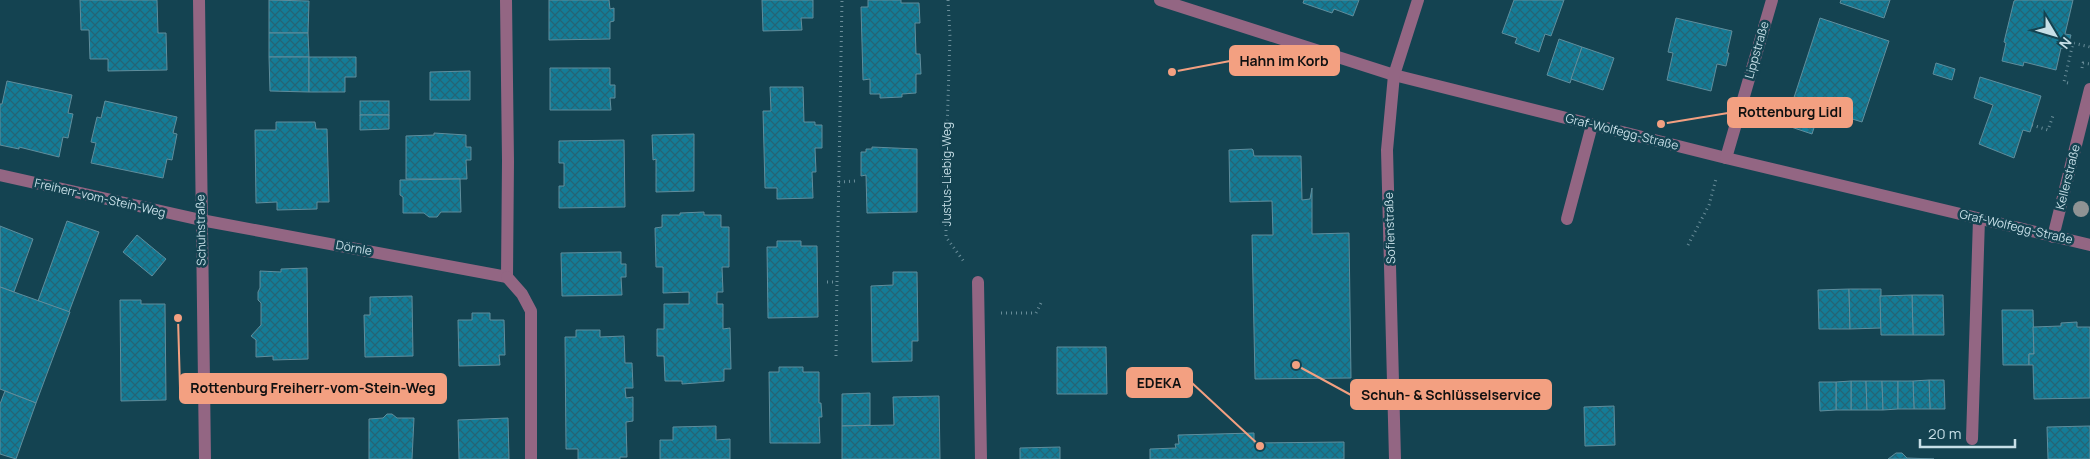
<svg xmlns="http://www.w3.org/2000/svg" width="2090" height="459" font-family="Manrope,sans-serif">
<style>
.building{fill:url(#building-cross-hatch);stroke:#5f8d9c}
.lines{fill:none;stroke-linecap:round;stroke-linejoin:round}
.path{stroke:#698d99;stroke-width:3;stroke-dasharray:1 4;stroke-linecap:butt}
.minor{stroke:#936683;stroke-width:12}
.tree{fill:#8f9394}
.labels{text-anchor:middle;stroke-width:5;stroke-linejoin:round;paint-order:stroke}
.street-label{font-size:12px;fill:#c7dfe7;stroke:#144351}
.leader{fill:none;stroke:#f3a081;stroke-width:2}
.callout-dot{fill:#f3a081;stroke:#144351;stroke-width:2}
.callout{fill:#f3a081;stroke:#f3a081;stroke-width:2}
.callout-label{font-size:14px;text-anchor:middle;font-weight:bold;fill:#111}
</style>
<defs>
<pattern id="building-cross-hatch" width="8" height="8" patternUnits="userSpaceOnUse" patternTransform="scale(1.25)"><rect width="8" height="8" fill="#147c97"/><path d="M0 0l8 8M0 8l8-8" fill="none" stroke="#246576"/></pattern>
</defs>
<rect width="100%" height="100%" fill="#144351"/>
<g class="building">
<path d="M80 0H157L158 33H166L167 70 108 71V59H90L89 30H81Z"/>
<path d="M269 0 309 1 308 33H269Z"/>
<path d="M549 0H609L610 9 614 8V21L610 22V39L549 40Z"/>
<path d="M762 0H813V18H801L802 30 763 31Z"/>
<path d="M868 0H901V3H919L920 23H915L916 54H920L921 74H916V93L902 94V97L880 98V94H870V79L863 80 861 7H868Z"/>
<path d="M1304 0H1359L1353 16 1334 9 1332 13 1303 3Z"/>
<path d="M1514 0H1564L1551 36 1545 34 1539 52 1515 43 1517 38 1502 33Z"/>
<path d="M1841 0H1890L1884 18 1840 3Z"/>
<path d="M2016 0H2073L2065 34 2071 35 2067 49 2061 48 2056 70 2024 62 2023 66 2002 61 2006 43 2004 42 2014 1Z"/>
<path d="M1676 18 1732 31 1727 53H1729L1726 66 1717 64 1711 91 1667 80 1673 53 1668 52Z"/>
<path d="M1820 18 1889 41 1862 122 1820 109 1812 134 1785 125Z"/>
<path d="M269 33H308L309 57H269Z"/>
<path d="M1559 39 1582 47 1570 83 1547 75Z"/>
<path d="M1582 47 1614 58 1603 90 1571 79Z"/>
<path d="M269 57H309V92L270 91Z"/>
<path d="M309 57H356V77H345V92H309Z"/>
<path d="M1936 63 1955 69 1952 80 1933 74Z"/>
<path d="M550 68H610V85H615V98H610L611 110H550Z"/>
<path d="M470 71V100H430V72Z"/>
<path d="M1980 77 2041 96 2030 132 2023 130 2014 158 1979 144 1993 105 1974 98Z"/>
<path d="M7 81 72 95 68 113 73 114 68 138 63 137 59 157 19 147V149L0 145V104H2Z"/>
<path d="M770 87H803L804 122H815V125H822V148H815L816 172H812L813 198 777 199V188H765L763 111H771Z"/>
<path d="M105 101 177 117 173 133 177 134 172 160 167 159 163 178 91 163 96 143 91 142 97 117 101 118Z"/>
<rect x="360" y="101" width="29" height="14"/>
<path d="M360 115H389V129L360 130Z"/>
<path d="M276 122H315L316 129H327L329 202H317V209L277 210V202L256 203 255 130H276Z"/>
<path d="M434 133 466 135V147H471V160H466L467 179H406V136L434 135Z"/>
<path d="M694 134V191L656 192V159L653 160 652 135Z"/>
<path d="M624 140 625 207 559 208V186H564V163H559V141Z"/>
<path d="M872 147 917 149V212L867 213 866 175 861 176V152H866V149H872Z"/>
<path d="M1252 149 1253 150 1254 156H1301L1302 200 1310 199 1312 188V234L1349 233 1351 378 1255 379 1252 235H1273L1272 201 1230 202 1229 150Z"/>
<path d="M460 179 461 212H441L437 217H429L424 213H403V197L400 195V180Z"/>
<path d="M704 212V215H721V227H729V267H722L723 292H717V304H723V329L730 328 731 369H724V381L682 384V381H665L664 356H657V329H664V304H689V292L663 293V267H656L655 228 662 227V215H680V213Z"/>
<path d="M67 221 99 232 69 312 38 301Z"/>
<path d="M0 226 33 239 14 292 0 287Z"/>
<path d="M137 235 166 259 152 276 123 252Z"/>
<path d="M777 241H801V246H817L818 317 768 318 767 247H777Z"/>
<path d="M621 252V264H626V277H621L622 295 562 296 561 253Z"/>
<path d="M307 268 308 359 273 360V356L256 357V340L251 336 261 325V303L258 300V292L260 288V271L281 272V269Z"/>
<path d="M893 272H917L918 341H912V361L872 362 871 286 893 285Z"/>
<path d="M0 287 70 312 36 403 0 389Z"/>
<path d="M1849 289 1850 329H1819L1818 290Z"/>
<path d="M1849 289H1881V328L1850 329Z"/>
<path d="M1912 295H1943L1944 335H1913Z"/>
<path d="M1912 295 1913 335H1881L1880 296Z"/>
<path d="M412 296 413 356 365 357 364 315H370V297Z"/>
<path d="M120 300H141V304H165L166 400 121 401Z"/>
<path d="M2002 310H2033L2034 354H2029V365H2003Z"/>
<path d="M472 313H490V320H504L505 355H499L500 365 459 366 458 320H472Z"/>
<path d="M2077 322V327H2090V398L2034 399 2033 365H2029V354H2034L2033 327 2061 326V323Z"/>
<path d="M576 330H600V337L624 336 625 363H632L633 388H625L626 398 633 397V421L626 422 627 457H620V459H578V449H566L565 337H576Z"/>
<path d="M1057 347H1106L1107 394H1057Z"/>
<path d="M779 367H803V372H819V403H821L822 417H819L820 443H770L769 372H779Z"/>
<path d="M1929 380H1944L1945 409H1930Z"/>
<path d="M1929 380 1930 409H1914L1913 381Z"/>
<path d="M1851 381H1866L1867 410H1851Z"/>
<path d="M1851 381V410H1836V382Z"/>
<path d="M1866 381H1882L1883 410H1867Z"/>
<path d="M1882 381H1898V409L1883 410Z"/>
<path d="M1898 381H1913L1914 409H1898Z"/>
<path d="M1819 382H1836V410L1820 411Z"/>
<path d="M5 391 36 403 16 459 0 454V404Z"/>
<path d="M870 393V425L842 426V394Z"/>
<path d="M939 396 940 459H842V426L894 425 893 397Z"/>
<path d="M1614 406 1615 445 1585 446 1584 407Z"/>
<path d="M387 414H392L397 418H414L412 459H369V419L383 418Z"/>
<path d="M508 418 509 459H459L458 420Z"/>
<path d="M716 426V440L730 439V459H660V440H673V427Z"/>
<path d="M2090 426V459H2048L2047 427Z"/>
<path d="M1254 433V443L1344 442V459H1150V449L1176 448 1175 444H1179L1178 435Z"/>
<path d="M1060 447V459H1020V448Z"/>
<path d="M1896 453H1902L1907 458 1934 459H1888Z"/>
</g>
<g class="lines">
<g class="path">
<path d="M948 0 950 36 946 164V237L965 263"/>
<path d="M2069 42 2090 47"/>
<path d="M2082 68 2083 63 2090 64"/>
<path d="M2068 83 2064 82 2073 43"/>
<path d="M2032 125 2048 130 2054 113"/>
<path d="M839 182 856 181"/>
<path d="M1688 245 1709 205 1716 179"/>
<path d="M827 282H837L842 0"/>
<path d="M1001 313H1036L1041 303"/>
<path d="M836 356 837 282"/>
</g>
<g class="minor">
<path d="M199 0 205 459"/>
<path d="M1160 0 1394 75 1726 158 2090 245"/>
<path d="M1726 158 1772 0"/>
<path d="M0 175 201 220 507 277 508 161 506 0"/>
<path d="M1567 219 1592 125"/>
<path d="M2053 237 2090 89"/>
<path d="M507 277 522 294 531 311V459"/>
<path d="M978 282 981 459"/>
<path d="M1972 439 1979 219"/>
<path d="M1395 459 1387 150 1394 75 1418 0"/>
</g>
</g>
<circle class="tree" cx="2081" cy="209" r="8"/>
<g class="labels">
<g class="street-label">
<text transform="translate(1757 50) rotate(-74)" y="4">Lippstraße</text>
<text transform="translate(1622 132) rotate(14)" y="4">Graf-Wolfegg-Straße</text>
<text transform="translate(947 174) rotate(-90)" y="4">Justus-Liebig-Weg</text>
<text transform="translate(2068 177) rotate(-76)" y="4">Kellerstraße</text>
<text transform="translate(100 198) rotate(13)" y="4">Freiherr-vom-Stein-Weg</text>
<text transform="translate(2016 227) rotate(13)" y="4">Graf-Wolfegg-Straße</text>
<text transform="translate(1390 228) rotate(-92)" y="4">Sofienstraße</text>
<text transform="translate(201 230) rotate(-91)" y="4">Schuhstraße</text>
<text transform="translate(354 248) rotate(10)" y="4">Dörnle</text>
</g>
</g>
<path class="leader" d="M1172 72L1230 61M1661 124L1728 113M1260 446L1192 383M178 318L180 388M1296 365L1351 395"/>
<g class="callout-dot">
<circle cx="1172" cy="72" r="5"/>
<circle cx="1661" cy="124" r="5"/>
<circle cx="1260" cy="446" r="5"/>
<circle cx="178" cy="318" r="5"/>
<circle cx="1296" cy="365" r="5"/>
</g>
<g class="callout">
<rect x="1230" y="46" width="109" height="29" rx="5"/>
<rect x="1728" y="98" width="124" height="29" rx="5"/>
<rect x="1127" y="368" width="65" height="29" rx="5"/>
<rect x="180" y="374" width="266" height="29" rx="5"/>
<rect x="1351" y="380" width="200" height="29" rx="5"/>
</g>
<g class="callout-label">
<text x="1284" y="66">Hahn im Korb</text>
<text x="1790" y="117">Rottenburg Lidl</text>
<text x="1159" y="388">EDEKA</text>
<text x="313" y="393">Rottenburg Freiherr-vom-Stein-Weg</text>
<text x="1451" y="400">Schuh- &amp; Schlüsselservice</text>
</g>
<g transform="translate(2055 35) rotate(128)" stroke="#144351" stroke-width="4" paint-order="stroke">
<path d="M0-4L9 19L0 12L-9 19Z" fill="#c7dfe7"/>
<text y="-8" font-size="14" font-weight="bold" text-anchor="middle" fill="#c7dfe7">N</text>
</g>
<path d="M1920 439v8h95v-8" fill="none" stroke="#c7dfe7" stroke-width="2.5"/>
<text x="1928" y="439" font-size="15" fill="#c7dfe7" stroke="#144351" stroke-width="4" paint-order="stroke">20 m</text>
</svg>
